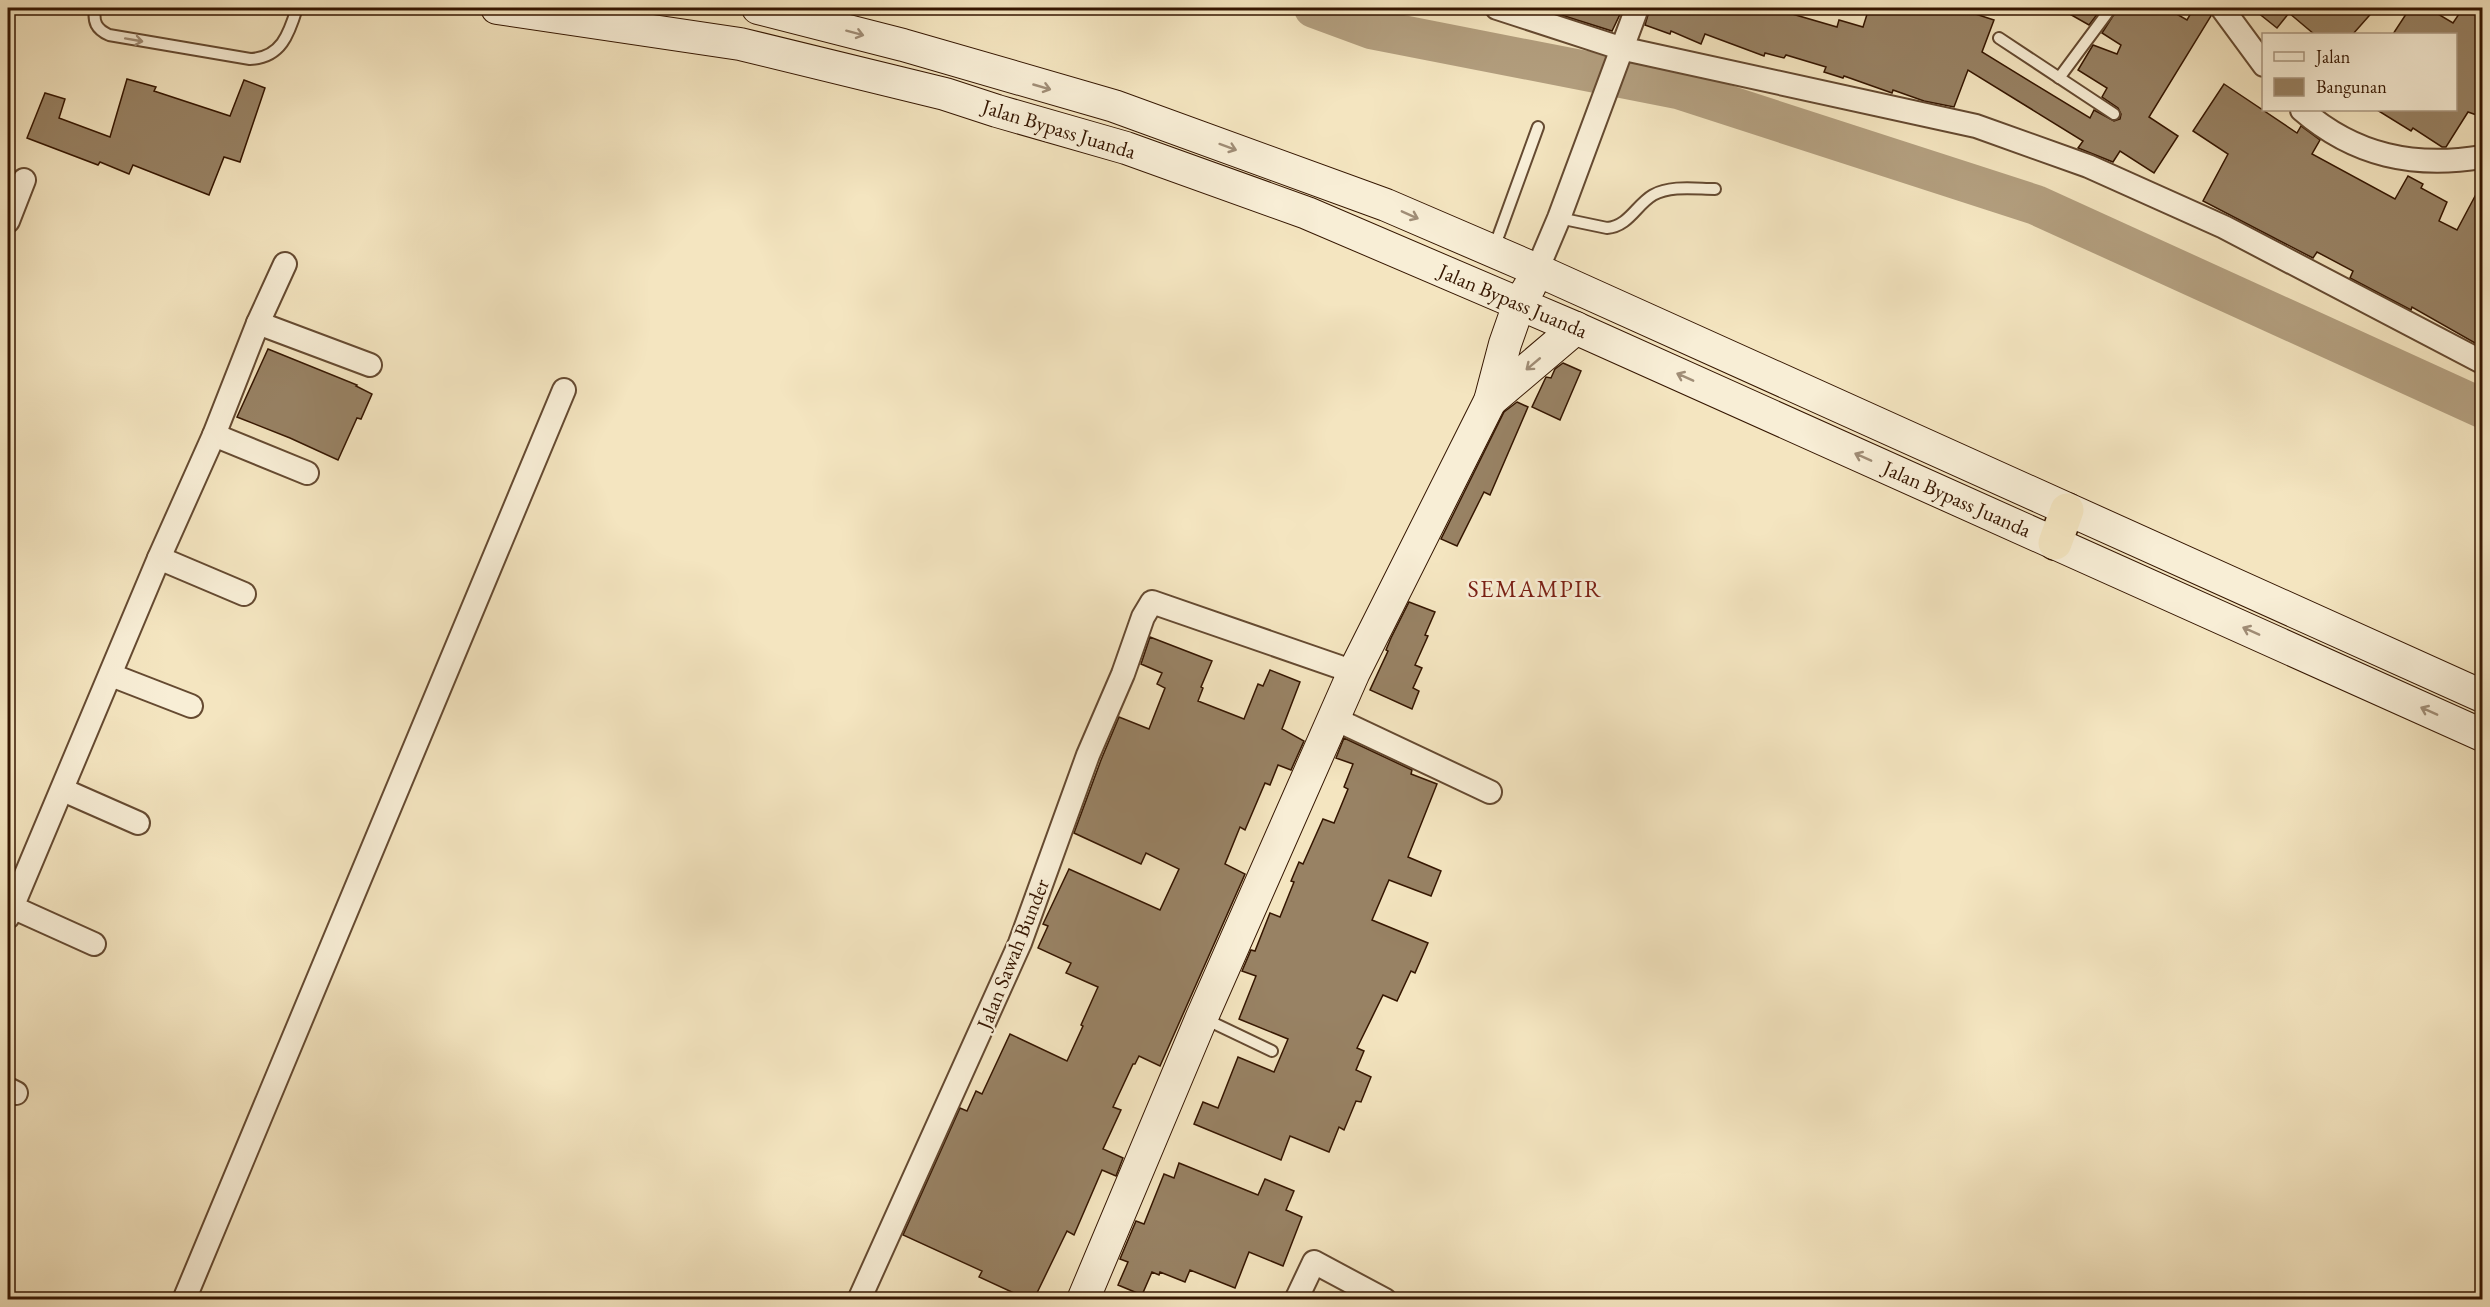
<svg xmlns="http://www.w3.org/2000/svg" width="2490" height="1307" font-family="'EB Garamond',serif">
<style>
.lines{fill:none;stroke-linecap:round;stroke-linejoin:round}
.river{stroke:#b39f7f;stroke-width:40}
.building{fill:#988264;stroke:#351601;stroke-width:1.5}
.lane-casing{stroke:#654a31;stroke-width:14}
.street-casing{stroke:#654a31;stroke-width:26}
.secondary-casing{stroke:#351601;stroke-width:34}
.highway-casing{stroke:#351601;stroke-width:36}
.lane{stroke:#f8eed6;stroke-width:10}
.street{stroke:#f8eed6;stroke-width:22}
.secondary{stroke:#f8eed6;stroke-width:32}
.highway{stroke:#f4e5c0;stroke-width:33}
.oneway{stroke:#a08d76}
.labels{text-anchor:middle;stroke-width:5;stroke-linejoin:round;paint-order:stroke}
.street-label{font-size:21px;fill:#351601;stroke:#f8eed6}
.quarter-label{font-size:24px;letter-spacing:1.5px;fill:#7a1f14;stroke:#f8eed6}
</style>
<rect width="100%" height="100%" fill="#f4e5c0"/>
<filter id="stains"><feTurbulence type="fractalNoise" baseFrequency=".00333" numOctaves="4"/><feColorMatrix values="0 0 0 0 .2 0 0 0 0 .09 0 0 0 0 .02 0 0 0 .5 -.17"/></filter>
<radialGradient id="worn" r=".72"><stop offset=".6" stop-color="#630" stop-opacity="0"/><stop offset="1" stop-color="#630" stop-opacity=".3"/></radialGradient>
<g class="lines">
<path class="river" d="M1314 8 1371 29 1678 89 2036 205 2482 408"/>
</g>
<g class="building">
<path d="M1539 8H1623L1612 31Z"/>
<path d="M1650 8H1784L1782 11 1837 27 1839 20 1863 27 1869 8H1957L1994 20 1982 52 2090 118 2094 110 2114 121 2120 119 2121 114 2118 108 2102 97 2107 88 2078 70 2093 45 2117 54 2121 45 2102 33 2118 8H2166L2187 20 2194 8H2209L2211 16 2149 117 2178 136 2154 173 2120 151 2113 162 2078 148 2083 141 1968 70 1954 107 1924 101 1893 90 1892 93 1844 76 1843 78 1824 72 1826 67 1786 55 1784 58 1765 53 1764 56 1705 34 1701 44 1671 31 1670 34 1645 25Z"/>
<path d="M2059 8H2102L2089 25Z"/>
<path d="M2252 8H2376L2353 34H2314L2289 13 2277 28Z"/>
<path d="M2410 8H2428L2453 23 2463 8H2482V117L2468 112 2446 147H2442L2413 128 2411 131 2377 110H2456V34H2393Z"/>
<path d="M127 79 156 87 154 91 230 116 244 80 265 88 240 162 224 157 209 195 133 165 129 174 100 162 98 165 27 138 45 93 65 99 59 118 110 137Z"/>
<path d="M2224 84 2297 133 2301 126 2320 140 2312 154 2395 199 2408 176 2423 184 2421 188 2447 202 2439 221 2457 230 2482 183V347L2412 307 2411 310 2350 278 2353 271 2317 252 2313 258 2203 201 2228 154 2193 131Z"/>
<path d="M268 349 357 385 356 386 372 394 361 419 357 418 338 460 290 438 237 417Z"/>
<path d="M1563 363 1581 371 1560 420 1532 407 1546 377 1551 378 1555 369Z"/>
<path d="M1517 402 1528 407 1490 495 1484 492 1457 546 1441 539 1504 412Z"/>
<path d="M1409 602 1435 612 1425 635 1428 636 1415 665 1422 668 1413 688 1419 691 1412 709 1370 690 1388 651 1386 650 1391 638Z"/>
<path d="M1150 637 1212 661 1201 687 1203 688 1198 701 1244 719 1258 684 1263 686 1270 670 1300 682 1282 729 1304 741 1291 770 1278 765 1270 785 1265 783 1245 830 1240 827 1225 864 1245 874 1160 1066 1139 1056 1135 1064H1133L1113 1107 1121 1110 1103 1149 1123 1158 1116 1176 1102 1170 1074 1235 1067 1231 1034 1299H1027L979 1277 982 1271 903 1235 960 1108 967 1111 976 1091 982 1094 1010 1034 1067 1061 1083 1026 1081 1025 1098 987 1066 973 1071 963 1038 948 1048 926 1043 924 1069 869 1160 910 1179 869 1146 853 1141 864 1074 833 1101 760 1119 717 1149 729 1165 688 1157 684 1162 673 1141 664Z"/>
<path d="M1344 738 1412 770 1411 774 1437 784 1408 857 1441 871 1431 896 1389 880 1372 920 1428 943 1415 973 1411 971 1397 1001 1383 995 1357 1048 1364 1051 1356 1070 1371 1077 1361 1102 1356 1101 1344 1130 1339 1127 1329 1152 1290 1136 1281 1160 1194 1124 1203 1102 1218 1108 1238 1057 1274 1072 1288 1039 1239 1019 1256 976 1242 971 1251 950 1255 951 1270 913 1280 917 1294 882 1291 881 1299 862 1303 864 1323 819 1334 823 1348 789 1344 787 1353 764 1336 758Z"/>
<path d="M1179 1163 1258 1195 1265 1179 1294 1191 1286 1210 1302 1217 1283 1266 1249 1252 1235 1288 1190 1270 1185 1282 1160 1272 1159 1275 1152 1272 1142 1295 1118 1285 1128 1262 1120 1259 1136 1221 1144 1224 1164 1174 1174 1178Z"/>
</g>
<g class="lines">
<g class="lane-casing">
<g id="lane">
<path d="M95 8C93 22 96 29 109 35L250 59C281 58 289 34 297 8"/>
<path d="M1999 38 2114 114"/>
<path d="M2059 78 2111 8"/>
<path d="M1559 218 1607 228C1629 226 1636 205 1653 195 1671 185 1696 189 1715 189"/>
<path d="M1494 248 1538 127"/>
<path d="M1205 1019 1272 1051"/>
</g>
</g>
<g class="street-casing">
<g id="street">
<path d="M1497 8 1620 48 1976 126 2088 166 2224 227 2482 362"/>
<path d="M2222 8 2264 65"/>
<path d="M2302 110C2355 156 2414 168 2482 157"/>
<path d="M8 221 24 180"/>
<path d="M1537 270 1559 218 1637 8"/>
<path d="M258 323 370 365"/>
<path d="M214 435 307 473"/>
<path d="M159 558 244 594"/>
<path d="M111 675 191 706"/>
<path d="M1333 718 1490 792"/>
<path d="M63 790 138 823"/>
<path d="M12 907 94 944"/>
<path d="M8 917 159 558 214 435 258 323 285 264"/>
<path d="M8 1089 16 1093"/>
<path d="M184 1300 564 390"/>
<path d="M859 1300 1020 943 1088 755 1123 674 1143 617 1152 602 1354 672"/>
<path d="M1296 1300 1314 1262 1385 1300"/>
</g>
</g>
<g class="secondary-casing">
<g id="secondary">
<path d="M497 8 740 44 945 94 997 111 1126 148 1307 213 1571 326 2482 735"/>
<path d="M758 8 903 45 1114 106 1386 205 1537 270 2482 696"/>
<path d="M1490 401 1576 328"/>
<path d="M1083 1300 1202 1017 1354 672 1490 401 1505 344 1519 304 1530 286"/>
</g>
</g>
<g class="highway-casing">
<path id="highway" d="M2055 543 2067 510"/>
</g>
<use href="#lane" class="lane"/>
<use href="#street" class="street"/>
<use href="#secondary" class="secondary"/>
<use href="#highway" class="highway"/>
</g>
<defs><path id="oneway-shaft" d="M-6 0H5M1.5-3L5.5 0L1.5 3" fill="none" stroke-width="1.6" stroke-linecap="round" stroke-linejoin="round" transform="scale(1.5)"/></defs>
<g class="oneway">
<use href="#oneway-shaft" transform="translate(855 33) rotate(15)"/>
<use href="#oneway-shaft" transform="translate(134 40) rotate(10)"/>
<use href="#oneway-shaft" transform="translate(1042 87) rotate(16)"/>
<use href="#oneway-shaft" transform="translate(1228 147) rotate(20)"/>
<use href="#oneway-shaft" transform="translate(1410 215) rotate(24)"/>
<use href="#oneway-shaft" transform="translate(1533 364) rotate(140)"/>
<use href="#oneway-shaft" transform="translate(1685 377) rotate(-156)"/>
<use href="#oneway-shaft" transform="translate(1863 457) rotate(-156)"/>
<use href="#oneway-shaft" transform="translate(2251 631) rotate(-156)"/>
<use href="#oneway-shaft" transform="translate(2429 711) rotate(-156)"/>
</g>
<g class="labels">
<g class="street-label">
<text transform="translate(1059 129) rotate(17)" y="7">Jalan Bypass Juanda</text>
<text transform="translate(1513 301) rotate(23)" y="7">Jalan Bypass Juanda</text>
<text transform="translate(1957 499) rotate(24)" y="7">Jalan Bypass Juanda</text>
<text transform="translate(1013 954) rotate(-68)" y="7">Jalan Sawah Bunder</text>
</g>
<g class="quarter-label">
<text x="1535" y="597">SEMAMPIR</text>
</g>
</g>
<rect width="2490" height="1307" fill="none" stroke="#f4e5c0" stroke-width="30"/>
<rect x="9" y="9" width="2472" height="1289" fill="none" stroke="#351601" stroke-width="3"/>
<rect x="15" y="15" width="2460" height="1277" fill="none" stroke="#351601" stroke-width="1.5"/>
<rect x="2262" y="33" width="195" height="78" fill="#f8eed6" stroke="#aa9881" stroke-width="1.5"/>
<rect x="2274" y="52" width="30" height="9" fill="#f8eed6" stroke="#aa9881" stroke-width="1.5"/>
<text x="2316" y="63" font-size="18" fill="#351601">Jalan</text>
<rect x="2274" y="78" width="30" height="18" fill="#988264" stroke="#aa9881" stroke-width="1.5"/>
<text x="2316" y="93" font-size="18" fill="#351601">Bangunan</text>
<rect width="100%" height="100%" filter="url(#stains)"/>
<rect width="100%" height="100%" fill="url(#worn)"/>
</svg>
